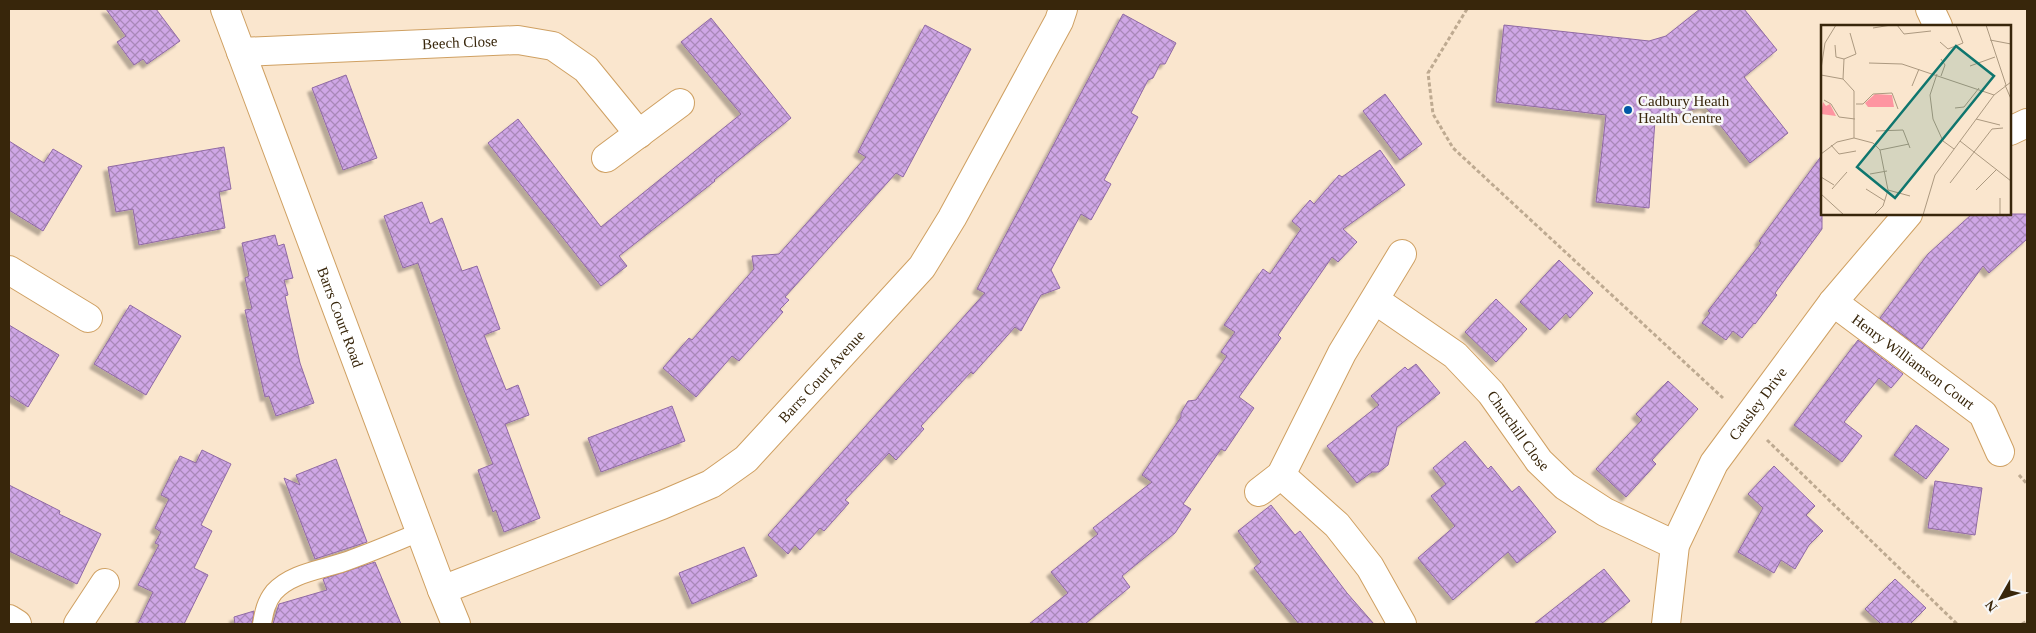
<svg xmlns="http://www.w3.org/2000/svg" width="2036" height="633" font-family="'Times New Roman',serif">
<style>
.building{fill:url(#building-cross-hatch);stroke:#906aa4;filter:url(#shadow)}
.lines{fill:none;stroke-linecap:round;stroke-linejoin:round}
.lane-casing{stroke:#cfa062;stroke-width:20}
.street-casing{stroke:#cfa062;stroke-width:30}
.path{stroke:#beaa91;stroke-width:3;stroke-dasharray:4 2.5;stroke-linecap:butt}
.lane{stroke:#fff;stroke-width:18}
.street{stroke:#fff;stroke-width:28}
.poi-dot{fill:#0058a6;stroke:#f7f7f7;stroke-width:2}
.labels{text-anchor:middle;stroke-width:5;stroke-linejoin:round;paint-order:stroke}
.street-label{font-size:15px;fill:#38260b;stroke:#f7f7f7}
.poi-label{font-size:15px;fill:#38260b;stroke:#f7f7f7;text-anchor:start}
.inset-road{fill:none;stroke:#ac9980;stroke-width:1}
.view{fill:#0f766e;fill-opacity:0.15;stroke:#0f766e;stroke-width:2.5}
.inset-edge{fill:none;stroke:#38260b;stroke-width:2.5}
</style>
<defs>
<pattern id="building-cross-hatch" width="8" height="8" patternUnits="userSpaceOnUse" patternTransform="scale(1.25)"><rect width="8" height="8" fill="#cfa7e6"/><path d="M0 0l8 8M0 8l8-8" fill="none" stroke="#a988b9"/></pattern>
<filter id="shadow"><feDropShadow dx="-4.5" dy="4.5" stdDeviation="1" flood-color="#0004"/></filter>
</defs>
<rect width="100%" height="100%" fill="#fae6ce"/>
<g class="building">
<path d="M106 9H156L180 41 147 64 143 59 134 65 117 42 126 36Z"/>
<path d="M1700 9H1744L1777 50 1744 77 1788 133 1750 163 1705 106 1655 120 1649 208 1596 202 1606 115 1496 102 1504 25 1649 41 1666 36Z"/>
<path d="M1123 14 1176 43 1165 64H1160L1153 78 1148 80 1131 113 1138 117 1104 180 1111 184 1091 220 1081 214 1051 270 1060 288 1041 295 1021 331 1015 327 973 374 971 372 921 426 924 429 896 460 889 453 845 500 849 503 824 531 820 528 800 550 795 545 788 554 768 535 985 293 977 289Z"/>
<path d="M711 18 791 118 714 180 715 181 619 256 627 266 601 286 488 143 518 119 601 227 741 114 681 42Z"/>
<path d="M925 25 971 49 903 177 896 173 785 297 789 300 780 309 783 312 739 361 732 356 696 397 663 368 689 338 692 340 754 269 752 256 779 254 866 157 858 152Z"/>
<path d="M346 75 377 158 343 170 312 88Z"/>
<path d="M1385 94 1422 144 1400 160 1363 111Z"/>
<path d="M9 141 44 163 53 149 82 166 43 231 9 210Z"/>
<path d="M224 147 231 189 219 192 225 228 139 245 133 209 116 212 108 167Z"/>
<path d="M1380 150 1405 185 1343 229 1357 242 1338 262 1332 257 1278 335 1281 338 1239 397 1254 408 1225 451 1221 449 1183 504 1191 509 1175 533 1122 576 1130 587 1085 624H1029L1068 593 1051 572 1098 534 1093 528 1152 482 1142 475 1181 417V413L1188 401 1196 400 1227 356 1221 352 1235 332 1224 325 1263 269 1270 274 1301 229 1292 221 1310 200 1314 204 1339 175 1342 177Z"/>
<path d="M1822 155V229L1775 293 1777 295 1755 324 1754 323 1742 338 1733 331 1726 340 1702 323 1710 313 1708 311 1761 243 1759 241Z"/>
<path d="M422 202 430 224 442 218 462 271 477 266 500 329 484 335 506 390 518 385 529 415 505 424 540 518 504 532 496 510 493 512 478 470 493 464 460 380 418 263 403 268 384 216Z"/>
<path d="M1972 214H2027V239L1989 273 1983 266 1922 349 1880 318 1928 254Z"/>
<path d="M275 235 278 246 284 244 293 278 284 280 288 295 285 296 300 363 314 403 276 416 269 396 265 397 245 310 252 309 245 278 249 276 242 243Z"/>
<path d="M1559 260 1593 293 1570 318 1566 313 1550 330 1520 302Z"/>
<path d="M1496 299 1527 329 1496 362 1465 332Z"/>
<path d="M130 305 181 336 146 395 94 364Z"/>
<path d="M9 325 59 355 28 407 9 395Z"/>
<path d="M1858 340 1903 374 1891 388 1879 378 1844 422 1862 436 1842 462 1794 425Z"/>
<path d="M1416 364 1440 393 1397 427 1388 465 1379 472H1372L1357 483 1327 446 1379 405 1371 396 1405 367 1408 370Z"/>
<path d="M1668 381 1698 409 1652 460 1656 464 1626 497 1596 469 1642 420 1636 414Z"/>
<path d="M672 406 685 441 601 472 588 438Z"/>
<path d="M1916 425 1949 449 1926 479 1894 455Z"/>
<path d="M1465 441 1488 469 1491 466 1512 492 1519 486 1556 532 1517 563 1508 552 1453 600 1418 558 1455 526 1431 496 1446 484 1433 468Z"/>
<path d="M202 450 231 464 201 525 212 531 194 568 208 575 184 624H138L153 592 138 585 159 545 155 543 161 532 155 528 169 499 161 495 180 456 196 463Z"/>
<path d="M336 459 367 542 315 559 284 478 300 485 296 475Z"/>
<path d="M1774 466 1815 506 1806 515 1823 531 1809 545 1795 569 1781 560 1774 573 1738 552 1763 508 1748 494Z"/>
<path d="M1935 481 1982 488 1975 535 1928 528Z"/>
<path d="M9 485 60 511 59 514 101 534 77 584 9 551Z"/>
<path d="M1271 505 1295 535 1300 531 1347 593 1374 624H1299L1254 568 1261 562 1238 531Z"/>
<path d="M744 547 757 576 692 604 679 573Z"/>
<path d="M375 562 401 624H273L279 604 327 590 323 579Z"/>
<path d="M1604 569 1630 601 1601 624H1534Z"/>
<path d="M1895 579 1926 608 1910 624H1881L1865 609Z"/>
<path d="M254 611 252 624H235L234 617Z"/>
</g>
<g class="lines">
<g class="lane-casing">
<path id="lane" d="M262 624C264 612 266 602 274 592 291 573 321 570 344 562 370 553 395 542 420 532"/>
</g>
<g class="street-casing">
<g id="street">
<path id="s1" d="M225 9 442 590 456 624"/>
<path d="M1930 9 1938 26"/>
<path id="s2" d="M241 52 518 40 553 46 586 69 639 134"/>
<path d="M2010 131 2027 123"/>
<path d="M606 158 680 103"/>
<path d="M9 270 88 318"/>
<path id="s3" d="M1375 300 1455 355 1491 393 1539 461 1565 486 1605 512 1675 545"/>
<path id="s4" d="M1833 302 1983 414 2000 452"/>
<path d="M1281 475 1337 525 1370 567 1402 624"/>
<path d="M1259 492 1281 475 1342 353 1402 254"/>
<path id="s5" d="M442 590 662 505 711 484 746 459 922 267 952 218 1059 21 1063 9"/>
<path d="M9 619 17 624"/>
<path d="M78 624 105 583"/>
<path id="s6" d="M1666 624 1675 545 1714 463 1833 302 1908 214"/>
</g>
</g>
<g class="path">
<path d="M1467 9 1428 73 1433 114 1453 148 1723 398"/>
<path d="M1767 440 1957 624"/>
<path d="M2019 475 2027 484"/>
<path d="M2022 624 2027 621"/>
</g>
<use href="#lane" class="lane"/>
<use href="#street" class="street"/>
</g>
<circle class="poi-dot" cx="1628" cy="110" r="5"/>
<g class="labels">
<g class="street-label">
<text dy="5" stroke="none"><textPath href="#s2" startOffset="219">Beech Close</textPath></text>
<text dy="5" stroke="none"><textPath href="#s1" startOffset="329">Barrs Court Road</textPath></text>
<text dy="5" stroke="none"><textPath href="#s4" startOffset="100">Henry Williamson Court</textPath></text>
<text dy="5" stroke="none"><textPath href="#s5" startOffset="444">Barrs Court Avenue</textPath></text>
<text dy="5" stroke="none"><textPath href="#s6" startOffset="244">Causley Drive</textPath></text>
<text dy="5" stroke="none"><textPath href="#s3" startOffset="196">Churchill Close</textPath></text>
</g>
<g class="poi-label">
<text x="1638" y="106">Cadbury Heath<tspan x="1638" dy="17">Health Centre</tspan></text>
</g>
</g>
<g transform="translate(1821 25)">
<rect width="190" height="190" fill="#fae6ce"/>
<path d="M54 69 71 70 73 82H47L44 78ZM2 77 5 81 9 79 15 91 0 89Z" fill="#fe95a1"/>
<path class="inset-road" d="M76 0 83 9 110 6M165 0 185 60M52 3 70 0M169 15 190 19M119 17 127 24 142 18 135 0M14 20 15 32 23 34M120 34 124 40 120 51M48 38 81 39 173 70M149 41 174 32M0 44 4 18 15 0M116 49 109 70 112 94 122 116 133 124M0 50 22 54 33 66V113M22 54 23 34 35 29 29 8M184 60 190 74M91 61 98 44M3 75 10 79 18 92 34 94M35 79H42L52 69 71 68 77 84M134 83 143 82 158 63M155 94 179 100M82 105 89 123M55 106 82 105M139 116 190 156M10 120 18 129 35 126M59 125 88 119M0 129 16 117 33 113 52 118 59 125 67 165 62 181 53 190M49 149 66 146M0 152 13 160M129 158 171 104 182 103M11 164 26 147M45 164 64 176M67 165 89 171M155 165 176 144M0 169 23 190M179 173V190M102 190 114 150 173 70 190 57"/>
<path class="view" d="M135 21 173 51 74 173 36 142Z"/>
<rect width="190" height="190" class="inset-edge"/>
</g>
<rect width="2036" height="633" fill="none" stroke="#38260b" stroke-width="20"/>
<g transform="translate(2001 598) rotate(231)" stroke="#f7f7f7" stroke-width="4" paint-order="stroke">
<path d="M0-4L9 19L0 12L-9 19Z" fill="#38260b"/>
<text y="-8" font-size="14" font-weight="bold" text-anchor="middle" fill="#38260b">N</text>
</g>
</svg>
